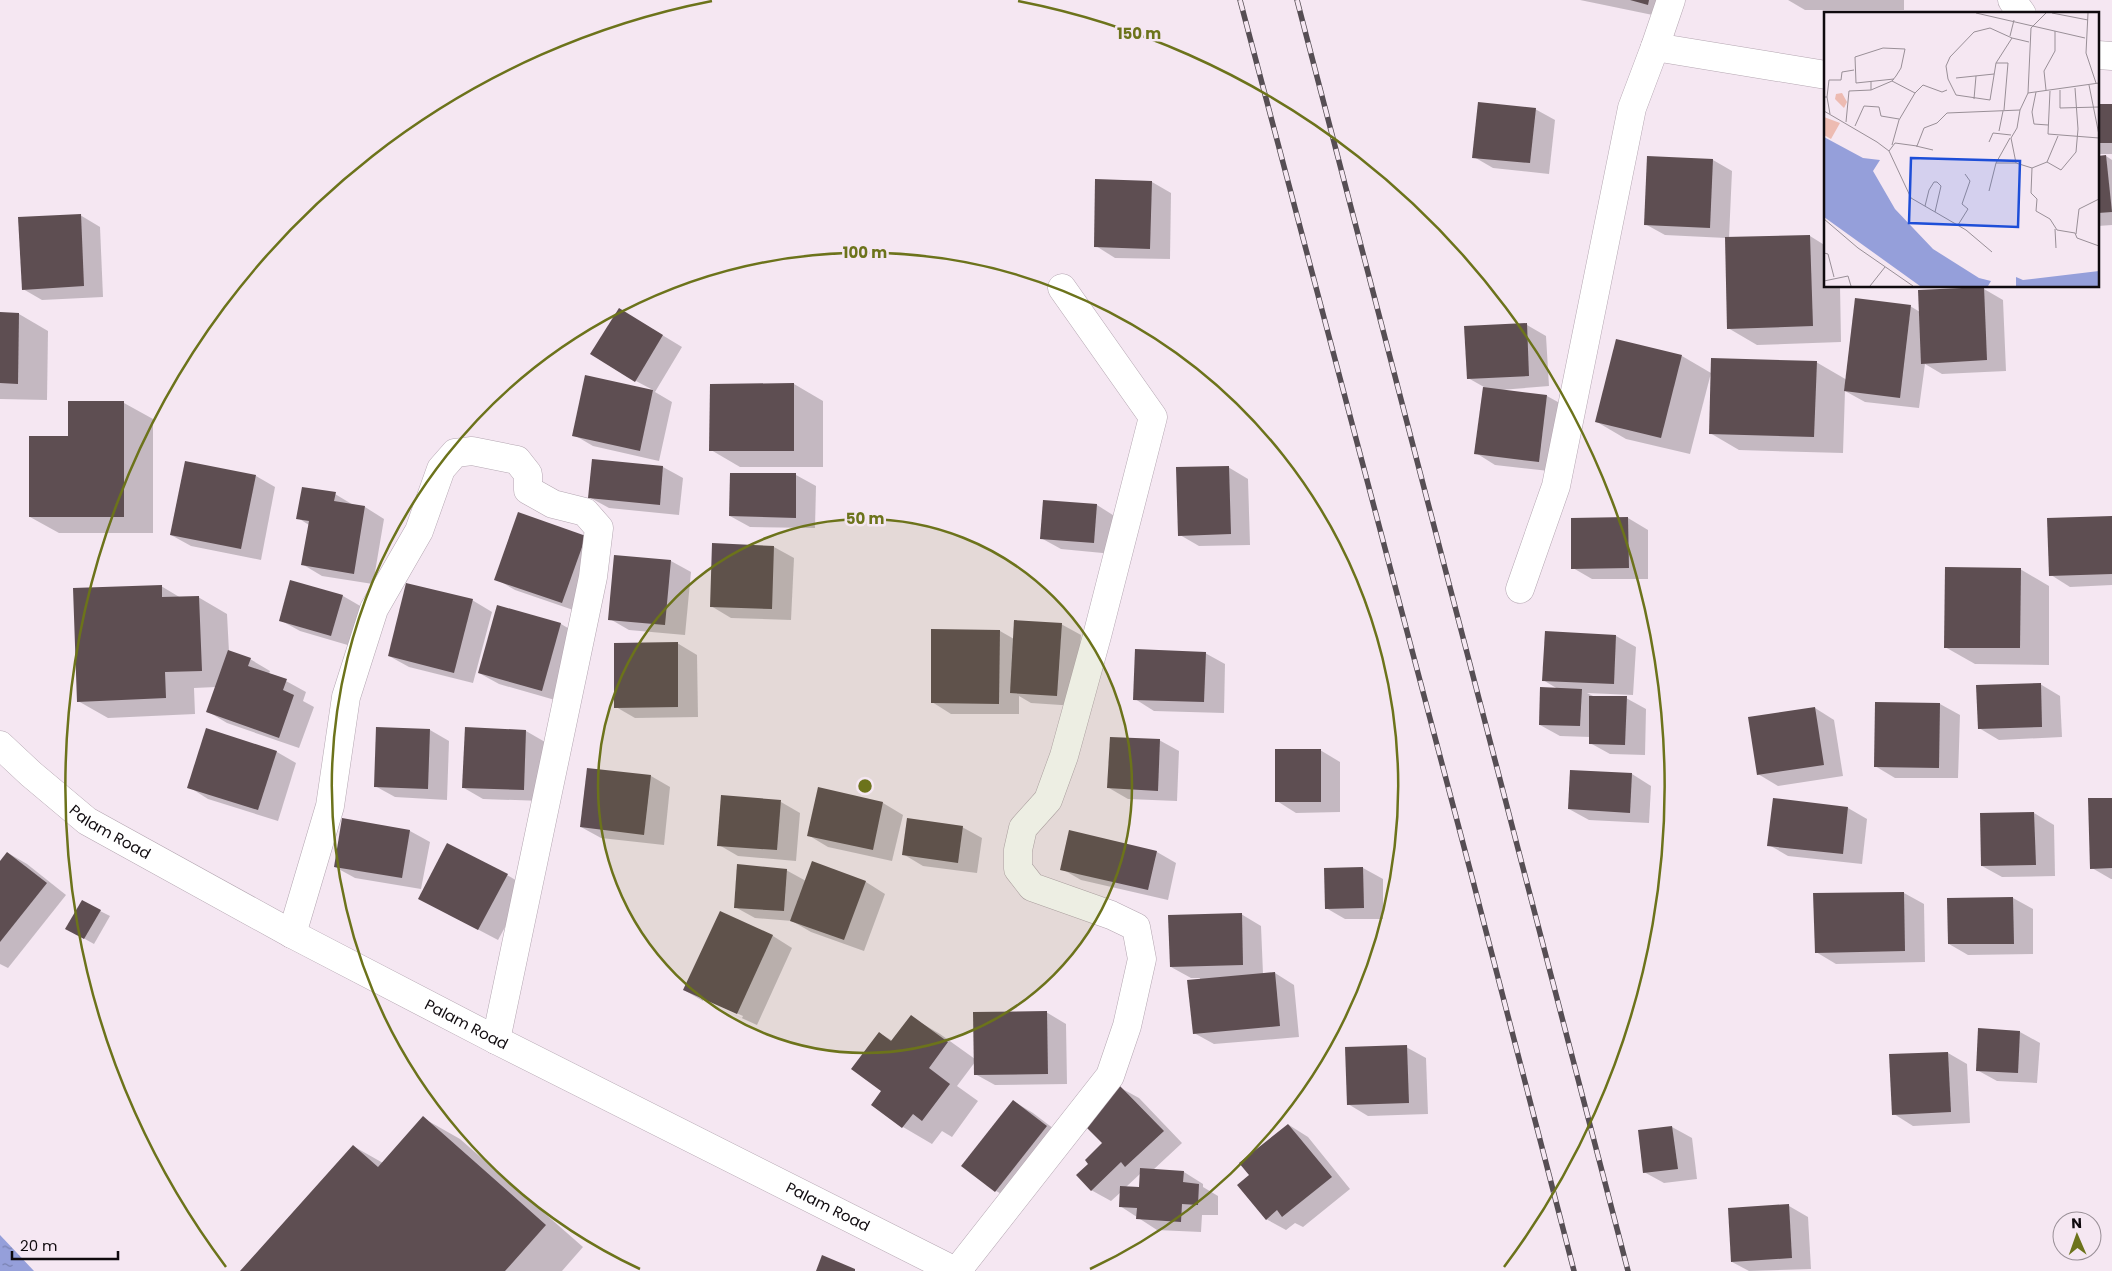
<svg xmlns="http://www.w3.org/2000/svg" width="2112" height="1271" font-family="Poppins,sans-serif">
<style>
.water{fill:url(#water-ripples)}
.shadow{fill:#0003;fill-rule:evenodd}
.building{fill:#5e4e52}
.lines{fill:none;stroke-linecap:round;stroke-linejoin:round}
.minor-casing{stroke:#b4a6b1;stroke-width:29}
.minor{stroke:#fff;stroke-width:28}
.rail-casing{stroke:#564e54;stroke-width:5.5}
.rail{stroke:#f5e7f2;stroke-width:4;stroke-dasharray:11;stroke-linecap:butt}
.ring{fill:none;stroke:#6c731b;stroke-width:2.5}
.labels{text-anchor:middle;stroke-width:5;stroke-linejoin:round;paint-order:stroke}
.street-label{font-size:15px;fill:#0f0a0e;stroke:#f5e7f2}
.inset-road{fill:none;stroke:#998f97;stroke-width:1}
.view{fill:#1d4ed8;fill-opacity:0.15;stroke:#1d4ed8;stroke-width:2.5}
.inset-edge{fill:none;stroke:#0f0a0e;stroke-width:2.5}
.centre{fill:#6c731b;stroke:#f5e7f2;stroke-width:2.5}
.ring-label{font-size:15px;text-anchor:middle;font-weight:bold;fill:#6c731b;stroke:#f5e7f2;stroke-width:5;stroke-linejoin:round;paint-order:stroke}
</style>
<defs>
<pattern id="water-ripples" width="26" height="14" patternUnits="userSpaceOnUse" patternTransform="scale(1.25)"><rect width="26" height="14" fill="#959fda"/><path d="M2 4q2-2 4 0t4 0M15 11q2-2 4 0t4 0" fill="none" stroke="#7880af"/></pattern>
</defs>
<rect width="100%" height="100%" fill="#f5e7f2"/>
<path class="water" d="M0 1235 34 1271H0Z"/>
<g class="shadow">
<path d="M1580 0H1681L1677 20Z"/>
<path d="M1788 0H1904V10H1805Z"/>
<rect x="2098" y="105" width="14" height="49"/>
<path d="M1535 109 1555 120 1549 174 1493 168 1474 157Z"/>
<path d="M2106 156 2112 160V225L2098 226V157Z"/>
<path d="M1713 160 1732 171 1729 238 1810 236 1826 246V286H1840L1841 342 1757 345 1728 328 1726 238 1665 235 1645 224Z"/>
<path d="M1152 182 1171 193 1170 259 1115 258 1096 246Z"/>
<path d="M80 215 100 227 103 297 42 300 23 289Z"/>
<path d="M1984 289 2003 300 2006 371 1942 374 1925 364 1919 408 1865 402 1845 391 1843 453 1739 450 1710 433 1816 362 1847 380 1910 306 1920 312Z"/>
<path d="M0 314H19L48 331 47 400 0 399Z"/>
<path d="M639 321 682 347 655 392 672 402 659 461 593 446 574 435 653 390 636 381Z"/>
<path d="M1527 325 1546 336 1549 386 1500 390 1547 396 1567 407 1558 472 1495 465 1476 453 1484 387 1468 378Z"/>
<path d="M1682 356 1711 373 1690 454 1626 439 1597 422Z"/>
<path d="M794 384 823 401V467H740L711 450Z"/>
<path d="M124 403 153 419V533H59L30 517Z"/>
<path d="M593 460 663 467 683 478 679 515 609 508 589 497Z"/>
<path d="M1228 467 1248 479 1250 545 1199 546 1180 535Z"/>
<path d="M796 475 816 486 815 528 750 527 730 516Z"/>
<path d="M256 476 275 487 261 560 191 546 171 535Z"/>
<path d="M335 494 355 506 365 507 384 519 373 584 322 576 302 564 309 525 298 518Z"/>
<path d="M1097 505 1116 517 1113 554 1061 549 1041 538Z"/>
<path d="M2112 517V585L2070 587 2051 575Z"/>
<path d="M1628 518 1648 530V579H1592L1573 568 1572 519Z"/>
<path d="M586 537 582 613 515 590 496 579Z"/>
<path d="M713 544 774 547 794 558 791 620 731 618 711 606Z"/>
<path d="M615 556 671 561 691 572 685 635 629 630 610 619Z"/>
<path d="M2020 569 2049 586V665L1975 664 1945 647Z"/>
<path d="M291 581 343 596 362 607 351 646 300 631 280 620Z"/>
<path d="M161 586 181 598 198 597 227 614 229 652 250 659 270 671 269 674 286 681 306 692 303 701 314 707 299 748 227 723 207 711 216 687 194 688 195 714 108 718 78 701Z"/>
<path d="M472 600 492 612 473 683 409 667 389 656Z"/>
<path d="M498 606 561 624 580 635 562 702 499 684 479 673Z"/>
<path d="M1061 624 1081 635 1076 706 1031 703 1019 696V714H951L932 702 1000 631 1014 639Z"/>
<path d="M1616 636 1636 647 1633 695 1587 693 1595 697 1626 698 1646 709 1645 755 1610 754 1590 743V737L1560 736 1540 725 1558 689 1543 680Z"/>
<path d="M677 643 697 655 698 717 635 718 616 707Z"/>
<path d="M1205 653 1225 664 1224 713 1154 711 1135 699Z"/>
<path d="M2040 684 2060 696 2062 737 1999 740 1979 728Z"/>
<path d="M1940 704 1960 715 1958 778H1895L1875 766Z"/>
<path d="M1815 708 1834 720 1843 776 1778 786 1758 774Z"/>
<path d="M207 730 277 752 296 763 278 821 208 799 189 787Z"/>
<path d="M430 730 449 741 447 800 395 797 375 786Z"/>
<path d="M526 731 545 742 543 801 483 799 464 788Z"/>
<path d="M1159 740 1179 751 1177 801 1128 799 1109 788Z"/>
<path d="M1320 750 1340 762V812L1296 813 1277 801Z"/>
<path d="M1632 774 1651 786 1649 823 1589 820 1569 809Z"/>
<path d="M651 776 670 787 664 845 601 838 581 827Z"/>
<path d="M819 789 883 803 903 815 892 861 828 847 808 835Z"/>
<path d="M2112 799V879H2111L2092 868Z"/>
<path d="M781 802 800 813 796 861 738 856 719 845Z"/>
<path d="M1848 808 1867 819 1862 864 1788 856 1769 845Z"/>
<path d="M2034 813 2054 825 2055 876 2002 877 1982 866Z"/>
<path d="M343 819 410 831 430 842 421 889 355 878 335 867Z"/>
<path d="M962 827 982 838 977 873 923 866 903 854Z"/>
<path d="M1070 832 1157 852 1176 863 1168 900 1081 880 1062 869Z"/>
<path d="M8 853 27 864 66 895 8 968 0 964V863Z"/>
<path d="M813 863 866 882 885 894 864 951 811 932 792 921 755 918 735 907 786 870 806 881Z"/>
<path d="M1363 868 1383 879V919H1345L1326 908Z"/>
<path d="M507 875 527 887 498 940 439 909Z"/>
<path d="M1904 893 1924 904 1925 962 1836 964 1816 952 1814 894Z"/>
<path d="M2013 898 2033 909V954L1968 955 1949 944 1948 899Z"/>
<path d="M100 911 110 916 94 944 76 934Z"/>
<path d="M720 913 773 936 792 948 757 1025 704 1001 742 1018 743 1016 703 998V1001L684 990Z"/>
<path d="M1241 914 1261 926 1263 974 1275 973 1294 985 1299 1037 1214 1044 1194 1033 1200 978H1191L1171 967Z"/>
<path d="M1046 1012 1066 1024 1067 1084 995 1085 975 1074V1062L957 1086 978 1101 952 1137 942 1131 932 1144 903 1127 872 1105 883 1090 879 1033 893 1041 911 1017 940 1034 975 1059Z"/>
<path d="M1979 1030 2020 1032 2040 1043 2037 1083 1997 1081 1977 1070Z"/>
<path d="M1406 1047 1426 1058 1428 1114 1368 1116 1348 1104Z"/>
<path d="M1948 1053 1967 1064 1970 1123 1913 1126 1894 1114Z"/>
<path d="M1119 1087 1139 1098 1182 1143 1153 1170 1184 1172 1203 1184V1187L1218 1196V1215H1202L1201 1232 1157 1230 1120 1206 1121 1192 1111 1201 1091 1190 1090 1164 1104 1143ZM1141 1173 1140 1188 1126 1187Z"/>
<path d="M1013 1101 1033 1113 1066 1138 1016 1202 996 1191 963 1166Z"/>
<path d="M423 1118 460 1139 583 1247 562 1271H242L353 1146 383 1163Z"/>
<path d="M1289 1125 1308 1137 1350 1189 1303 1227 1295 1223 1286 1230 1266 1219Z"/>
<path d="M1672 1127 1692 1138 1697 1179 1664 1183 1644 1172Z"/>
<path d="M1789 1206 1808 1217 1811 1269 1749 1271 1732 1262Z"/>
</g>
<g class="building">
<path d="M1630 0H1649L1648 5Z"/>
<path d="M1478 102 1536 108 1530 163 1472 158Z"/>
<rect x="2098" y="104" width="14" height="39"/>
<path d="M2106 155 2112 212 2098 213V156Z"/>
<path d="M1647 156 1713 159 1710 228 1644 225Z"/>
<path d="M1095 179 1152 181 1150 249 1094 247Z"/>
<path d="M81 214 84 286 22 290 18 217Z"/>
<path d="M1810 235 1813 326 1727 329 1725 237Z"/>
<path d="M1984 287 1987 360 1921 364 1918 290Z"/>
<path d="M1855 298 1911 305 1900 398 1844 391Z"/>
<path d="M619 308 663 335 635 382 590 354Z"/>
<path d="M0 312 19 313 18 384 0 383Z"/>
<path d="M1527 323 1529 376 1467 379 1464 326Z"/>
<path d="M1616 339 1682 355 1661 438 1595 422Z"/>
<path d="M1711 358 1817 361 1814 437 1709 434Z"/>
<path d="M585 375 653 390 640 451 572 436Z"/>
<path d="M794 383V451H709L710 384Z"/>
<path d="M1483 387 1547 395 1539 462 1474 454Z"/>
<path d="M68 401H124V517H29V436H68Z"/>
<path d="M592 459 663 466 660 505 588 498Z"/>
<path d="M185 461 256 475 241 549 170 535Z"/>
<path d="M1229 466 1231 534 1178 536 1176 467Z"/>
<path d="M730 473H796V518L729 516Z"/>
<path d="M302 487 336 492 334 501 365 506 354 574 301 565 309 521 296 519Z"/>
<path d="M1043 500 1097 504 1094 543 1040 539Z"/>
<path d="M518 512 586 536 562 603 494 580Z"/>
<path d="M2112 516V574L2049 576 2047 518Z"/>
<path d="M1628 517 1629 568 1571 569V518Z"/>
<path d="M712 543 774 546 772 609 710 607Z"/>
<path d="M614 555 671 560 665 625 608 620Z"/>
<path d="M1945 567 2021 568 2020 648H1944Z"/>
<path d="M290 580 343 595 331 636 279 621Z"/>
<path d="M406 583 473 599 454 673 388 656Z"/>
<path d="M162 585V597L199 596 202 671 165 672 166 698 77 702 73 588Z"/>
<path d="M497 605 561 623 542 691 478 673Z"/>
<path d="M1014 620 1062 623 1057 696 1010 693Z"/>
<path d="M931 629 1000 630 999 704 931 703Z"/>
<path d="M1545 631 1616 635 1614 684 1542 681Z"/>
<path d="M678 642V707L614 708V643Z"/>
<path d="M1135 649 1206 652 1204 702 1133 700Z"/>
<path d="M228 650 251 658 248 666 287 679 283 690 294 695 279 738 206 712Z"/>
<path d="M2041 683 2042 727 1978 729 1976 685Z"/>
<path d="M1540 687 1582 689 1580 726 1539 725Z"/>
<path d="M1589 696H1627L1625 745 1589 744Z"/>
<path d="M1875 702 1940 703 1939 768 1874 767Z"/>
<path d="M1815 707 1824 765 1757 775 1748 717Z"/>
<path d="M376 727 430 729 428 789 374 787Z"/>
<path d="M465 727 526 730 524 790 462 788Z"/>
<path d="M206 728 277 751 258 810 187 788Z"/>
<path d="M1110 737 1160 739 1158 791 1107 788Z"/>
<rect x="1275" y="749" width="46" height="53"/>
<path d="M587 768 651 775 644 835 580 827Z"/>
<path d="M1570 770 1632 773 1630 813 1568 809Z"/>
<path d="M818 787 883 802 873 850 807 836Z"/>
<path d="M721 795 781 800 777 850 717 846Z"/>
<path d="M1773 798 1848 807 1843 854 1767 846Z"/>
<path d="M2088 798H2112V868L2090 869Z"/>
<path d="M2034 812 2036 865 1981 866 1980 813Z"/>
<path d="M342 818 410 830 402 878 334 867Z"/>
<path d="M907 818 963 826 958 863 902 855Z"/>
<path d="M1069 830 1157 851 1148 890 1060 870Z"/>
<path d="M447 843 508 874 478 930 418 899Z"/>
<path d="M7 852 47 883 0 942V861Z"/>
<path d="M812 861 866 881 844 940 790 921Z"/>
<path d="M737 864 787 869 784 911 734 908Z"/>
<path d="M1363 867 1364 908 1325 909 1324 868Z"/>
<path d="M1904 892 1905 951 1815 953 1813 893Z"/>
<path d="M2013 897 2014 944H1948L1947 898Z"/>
<path d="M82 900 101 910 84 939 65 929Z"/>
<path d="M720 911 773 935 737 1014 683 990Z"/>
<path d="M1242 913 1243 965 1170 967 1168 915Z"/>
<path d="M1275 972 1280 1026 1193 1034 1187 980Z"/>
<path d="M1047 1011 1048 1074 974 1075 973 1012Z"/>
<path d="M911 1015 948 1042 929 1068 950 1084 922 1121 913 1114 902 1128 871 1105 881 1091 851 1069 879 1032 891 1041Z"/>
<path d="M1978 1028 2020 1031 2018 1073 1976 1071Z"/>
<path d="M1407 1045 1409 1103 1347 1105 1345 1047Z"/>
<path d="M1948 1052 1951 1112 1892 1115 1889 1054Z"/>
<path d="M1119 1085 1164 1131 1125 1167 1121 1162 1091 1191 1076 1175 1088 1164 1085 1160 1102 1143 1081 1122Z"/>
<path d="M1013 1100 1047 1126 995 1192 961 1166Z"/>
<path d="M423 1116 546 1225 505 1271H240L353 1145 378 1167Z"/>
<path d="M1288 1124 1332 1177 1282 1217 1277 1210 1266 1220 1237 1185 1249 1175 1239 1163Z"/>
<path d="M1672 1126 1678 1169 1643 1173 1638 1130Z"/>
<path d="M1140 1168 1184 1171 1183 1182 1199 1184 1198 1205 1182 1204 1181 1222 1136 1219 1137 1208 1119 1207 1120 1186 1139 1187Z"/>
<path d="M1789 1204 1792 1258 1731 1262 1728 1208Z"/>
<path d="M822 1255 855 1269V1271H816Z"/>
</g>
<g class="lines">
<g class="minor-casing">
<g id="minor">
<path d="M2012 0 2022 14"/>
<path d="M1655 47 1671 0"/>
<path d="M2098 55 2112 56"/>
<path d="M1520 589 1556 486 1632 108 1655 47 1826 75"/>
<path id="s1" d="M0 745 31 774 87 821 292 934 496 1040 955 1271"/>
<path d="M292 934 330 806 346 697 374 609 419 531 441 469 455 453 472 451 517 460 528 474V490L553 504 585 512 599 528 593 577 496 1040"/>
<path d="M957 1271 1110 1076 1127 1026 1142 959 1136 927 1111 915 1032 887 1018 869V850L1023 828 1048 800 1064 756 1097 636 1153 417 1062 288"/>
</g>
</g>
<use href="#minor" class="minor"/>
<g class="rail-casing">
<g id="rail">
<path d="M1240 0 1473 881 1574 1271"/>
<path d="M1297 0 1628 1271"/>
</g>
</g>
<use href="#rail" class="rail"/>
</g>
<circle cx="865" cy="786" r="267" fill="#6c731b" fill-opacity=".12"/>
<g class="ring">
<circle cx="865" cy="786" r="267"/>
<path d="M640 1269A533 533 0 1 1 1090 1269"/>
<path d="M226 1267A800 800 0 0 1 712 1M1018 1A800 800 0 0 1 1504 1267"/>
</g>
<g class="labels">
<g class="street-label">
<text dy="5" stroke="none"><textPath href="#s1" startOffset="141">Palam Road</textPath></text>
<text dy="5" stroke="none"><textPath href="#s1" startOffset="546">Palam Road</textPath></text>
<text dy="5" stroke="none"><textPath href="#s1" startOffset="951">Palam Road</textPath></text>
</g>
</g>
<g transform="translate(1824 12)">
<rect width="275" height="275" fill="#f5e7f2"/>
<path d="M18 81 23 90 20 96 11 87 12 82ZM0 105 16 111 7 127 0 123Z" fill="#edbbb2"/>
<path d="M0 125 39 146 56 148 49 159 71 197 109 237 155 266 167 269 164 274H96L0 205ZM275 259V274H192V265L199 268Z" fill="#959fda"/>
<path class="inset-road" d="M152 1 261 26M228 1 264 8M264 1 262 41 272 71M166 16 188 26 172 51 166 88 132 83 124 67 122 54 126 45 150 20ZM186 24 190 8M188 26 205 30M172 51H184L180 98M132 66 170 62M70 67 32 71 31 45 59 36 81 37 77 56 72 64 68 69 91 81 99 73 118 80 123 78M265 73 275 123M47 78 68 69M222 78 220 59 231 39V19M236 78V96L275 95M226 79 224 122 275 126M212 80 208 100 210 112 224 113M204 81 275 71M0 85H3L6 102M3 85 5 68H17L18 60 30 58M150 87 152 64M196 98 193 116 187 126 192 151 208 156 207 181 213 187 212 199 226 207 233 218 251 221 253 226 275 234M0 99 53 130 65 139 87 186 142 218 168 240M22 110 25 79 47 78V69M31 114 40 94 55 95 57 104 75 107M175 119 179 99M165 130 169 121 187 123M68 133 75 108 91 81M92 134 109 138M65 139 71 131 93 134 100 116 113 111 123 101 196 98 204 81 207 16 222 1M223 150 237 158 252 140 254 117 251 76M172 151 186 126M208 156 223 150 234 124M165 179 172 151H192M101 194 105 178 110 170H113L117 174 111 200M0 207 34 236 89 274M134 213 144 197 138 192 146 169 141 162M231 217 232 236M252 222 255 197 275 187M0 241 4 242 10 265M0 269 24 264 27 274M46 274 61 255"/>
<path class="view" d="M87 146 196 149 194 215 85 211Z"/>
<rect width="275" height="275" class="inset-edge"/>
</g>
<circle cx="865" cy="786" r="8" class="centre"/>
<g class="ring-label">
<text x="1139" y="39">150 m</text>
<text x="865" y="258">100 m</text>
<text x="865" y="524">50 m</text>
</g>
<g transform="translate(2077 1236) rotate(358)"><circle r="24" fill="#f5e7f2" stroke="#998f97"/>
<path d="M0-4L9 19L0 12L-9 19Z" fill="#6c731b"/>
<text y="-8" font-size="14" font-weight="bold" text-anchor="middle" fill="#0f0a0e">N</text>
</g>
<path d="M12 1251v8h106v-8" fill="none" stroke="#0f0a0e" stroke-width="2.5"/>
<text x="20" y="1251" font-size="15" fill="#0f0a0e" stroke="#f5e7f2" stroke-width="4" paint-order="stroke">20 m</text>
</svg>
